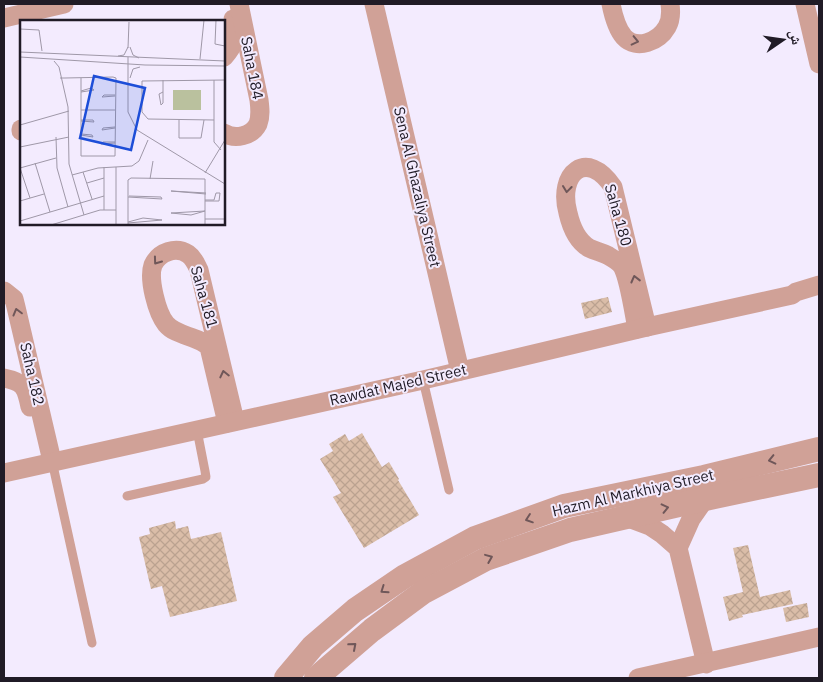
<svg xmlns="http://www.w3.org/2000/svg" width="823" height="682" font-family="'IBM Plex Sans','Noto Naskh Arabic',sans-serif">
<style>
.building{fill:url(#building-cross-hatch)}
.lines{fill:none;stroke-linecap:round;stroke-linejoin:round}
.service{stroke:#d0a197;stroke-width:9}
.minor{stroke:#d0a197;stroke-width:19}
.tertiary{stroke:#d0a197;stroke-width:24}
.oneway{stroke:#6f5759}
.labels{text-anchor:middle;stroke-width:4;stroke-linejoin:round;paint-order:stroke}
.street-label{font-size:15px;fill:#201b26;stroke:#f3ebfe}
.inset-road{fill:none;stroke:#9f98a8;stroke-width:1}
.view{fill:#1d4ed8;fill-opacity:0.15;stroke:#1d4ed8;stroke-width:2.5}
.inset-edge{fill:none;stroke:#201b26;stroke-width:2.5}
</style>
<defs>
<pattern id="building-cross-hatch" width="8" height="8" patternUnits="userSpaceOnUse" patternTransform="scale(1.25)"><rect width="8" height="8" fill="#dabda8"/><path d="M0 0l8 8M0 8l8-8" fill="none" stroke="#bba290"/></pattern>
</defs>
<rect width="100%" height="100%" fill="#f3ebfe"/>
<g class="building">
<path d="M608 297 612 312 585 319 581 303Z"/>
<path d="M362 433 382 467 389 462 399 479 398 480 419 515 364 548 333 497 341 493 320 459 333 451 329 444 345 434 349 441Z"/>
<path d="M175 521 176 529 188 526 191 539 221 532 237 601 170 617 162 586 151 589 139 537 150 534 149 528Z"/>
<path d="M748 545 760 597 790 590 793 604 742 615 743 617 729 621 723 597 743 592 733 548Z"/>
<path d="M807 603 809 617 786 622 783 608Z"/>
</g>
<g class="lines">
<g class="service">
<path d="M423 380 449 490"/>
<path d="M52 461 92 643"/>
<path d="M127 496 203 479 206 477 205 471 197 430"/>
</g>
<g class="minor">
<path d="M374 4 460 371"/>
<path d="M611 4C613 14 616 28 624 37 637 51 659 41 667 27 671 20 671 11 670 4"/>
<path d="M805 4 819 64"/>
<path d="M4 18 64 4"/>
<path d="M224 57C235 45 237 36 233 19"/>
<path d="M21 129V131"/>
<path d="M224 133C235 140 252 136 258 124 261 116 260 108 259 100L239 4"/>
<path d="M4 291 14 299 16 307 52 461"/>
<path d="M637 329C634 314 629 278 622 266 618 261 612 258 607 255 601 252 595 251 589 248 577 241 571 226 568 213 557 173 587 148 613 187L647 327"/>
<path d="M4 378C24 382 26 387 30 407"/>
<path d="M227 423 209 347C197 335 177 337 166 324 157 313 148 279 153 265 159 252 176 246 188 254 194 258 196 264 199 270L235 421"/>
<path d="M4 473 423 380 647 327 792 295 796 292 819 285"/>
<path d="M626 517 650 526 662 534 678 548 706 664"/>
<path d="M678 548 691 519 705 499"/>
<path d="M638 678 819 637"/>
</g>
<g class="tertiary">
<path d="M286 678 313 646 355 610 405 576 475 538 564 506 704 477 819 449"/>
<path d="M316 678 372 630 422 593 486 559 570 530 705 499 819 475"/>
</g>
</g>
<defs><path id="oneway-chevron" d="M-2-3.5L2.5 0L-2 3.5" fill="none" stroke-width="1.6" stroke-linecap="round" stroke-linejoin="round" transform="scale(1.25)"/></defs>
<g class="oneway">
<use href="#oneway-chevron" transform="translate(635 41) rotate(13)"/>
<use href="#oneway-chevron" transform="translate(567 189) rotate(97)"/>
<use href="#oneway-chevron" transform="translate(157 261) rotate(126)"/>
<use href="#oneway-chevron" transform="translate(635 279) rotate(-104)"/>
<use href="#oneway-chevron" transform="translate(17 312) rotate(-105)"/>
<use href="#oneway-chevron" transform="translate(224 374) rotate(-103)"/>
<use href="#oneway-chevron" transform="translate(772 460) rotate(167)"/>
<use href="#oneway-chevron" transform="translate(665 508) rotate(-13)"/>
<use href="#oneway-chevron" transform="translate(529 519) rotate(161)"/>
<use href="#oneway-chevron" transform="translate(489 558) rotate(-22)"/>
<use href="#oneway-chevron" transform="translate(384 590) rotate(145)"/>
<use href="#oneway-chevron" transform="translate(353 646) rotate(-41)"/>
</g>
<g class="labels">
<g class="street-label">
<text transform="translate(252 68) rotate(79)" y="5">Saha 184</text>
<text transform="translate(417 187) rotate(77)" y="5">Sena Al Ghazaliya Street</text>
<text transform="translate(618 215) rotate(74)" y="5">Saha 180</text>
<text transform="translate(204 297) rotate(74)" y="5">Saha 181</text>
<text transform="translate(32 374) rotate(77)" y="5">Saha 182</text>
<text transform="translate(398 385) rotate(-13)" y="5">Rawdat Majed Street</text>
<text transform="translate(633 493) rotate(-13)" y="5">Hazm Al Markhiya Street</text>
</g>
</g>
<g transform="translate(20 20)">
<rect width="205" height="205" fill="#f3ebfe"/>
<path d="M153 70H181V90H153Z" fill="#bac19e"/>
<path class="inset-road" d="M196 0 195 24 205 26M0 9 19 10 22 31M110 27 113 35 119 38M108 28 109 2M0 32 205 41M98 36 104 35 108 27M0 37 125 45 205 46M108 37V92L117 110 205 164M180 39 184 0M34 41 39 47 48 87 49 144 64 195M40 58H45L93 57 96 58 95 136H61V58M110 58 113 49 120 47M143 60V83L141 85 139 74 143 72M194 60V122L201 130M61 71 71 68 74 70 61 72M95 75H84L82 77 95 76M61 90H95M61 100H73L74 102 61 101M159 100V118H181L184 100M194 100 128 99 122 92V61L205 60M0 105 49 91M95 107 83 108 82 110 95 108M61 114 72 115 73 117 61 115M36 117 37 148 48 187M95 122H83L81 124 95 123M0 127 49 117M15 143 30 192M96 147V205M0 148 36 138M0 148 10 178M63 152 72 179M185 153 205 120M52 155 78 148 112 146 119 141 128 120M130 159 133 141M67 163 84 158M186 173 151 171 186 174M108 177 142 179 141 177 109 176M0 181 24 174M185 181H199L200 173H196L194 180H185M84 190V147M185 191 151 193 171 195 185 191M185 199H205M0 201 84 176M108 203 142 200 123 198 108 202M31 205 80 190H96M108 205V160L111 158 185 159V205"/>
<path class="view" d="M74 56 125 68 111 130 60 118Z"/>
<rect width="205" height="205" class="inset-edge"/>
</g>
<rect width="823" height="682" fill="none" stroke="#201b26" stroke-width="10"/>
<g transform="translate(783 40) rotate(77)" stroke="#f3ebfe" stroke-width="4" paint-order="stroke">
<path d="M0-4L9 19L0 12L-9 19Z" fill="#201b26"/>
<text y="-8" font-size="14" font-weight="bold" text-anchor="middle" fill="#201b26">ش</text>
</g>
</svg>
